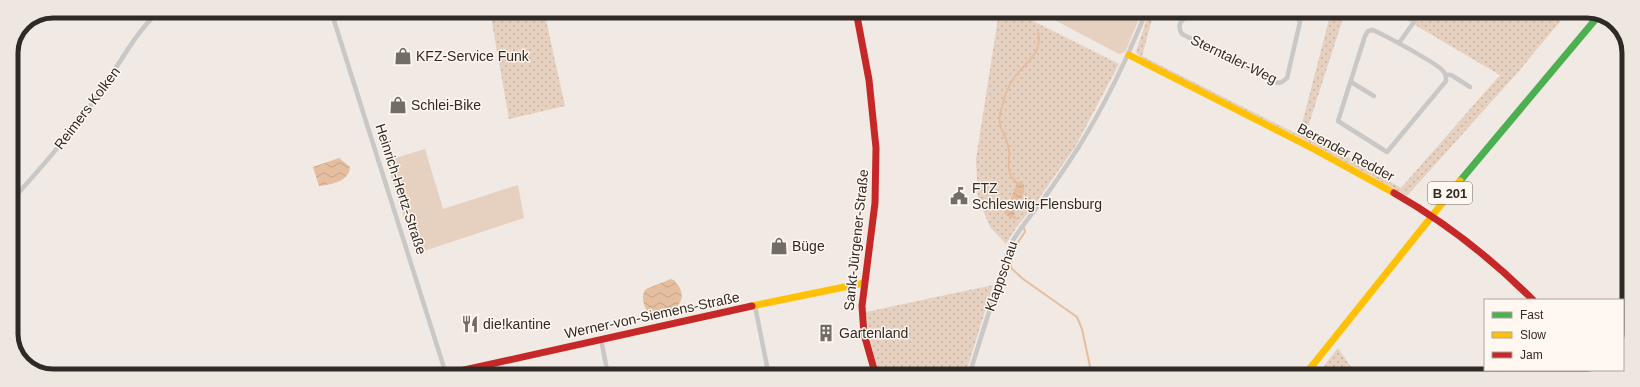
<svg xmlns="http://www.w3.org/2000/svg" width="1640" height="387" font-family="Arial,sans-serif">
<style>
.grass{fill:url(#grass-dots);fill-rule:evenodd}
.park{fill:#e6d0bf}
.water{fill:url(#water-waves)}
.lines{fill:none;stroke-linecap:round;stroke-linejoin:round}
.stream{stroke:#e5be9f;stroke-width:2}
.street{stroke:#cac8c7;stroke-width:4.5}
.fast{stroke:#4caf50;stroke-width:7}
.slow{stroke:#ffc107;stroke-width:7}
.jam{stroke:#c62828;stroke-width:7}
.labels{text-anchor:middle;stroke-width:3;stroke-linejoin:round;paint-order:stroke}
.shield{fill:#fff7f0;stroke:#6d6863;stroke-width:1}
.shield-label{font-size:13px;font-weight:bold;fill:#2f2a26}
.poi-label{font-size:14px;fill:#2f2a26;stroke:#fff7f0;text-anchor:start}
.street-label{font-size:14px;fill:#2f2a26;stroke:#fff7f0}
.rim{fill:none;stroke:#2f2a26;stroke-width:5}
</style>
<defs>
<pattern id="grass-dots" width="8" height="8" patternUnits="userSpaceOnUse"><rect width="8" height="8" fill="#e6d0bf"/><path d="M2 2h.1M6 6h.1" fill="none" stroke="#c6b3a4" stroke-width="1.8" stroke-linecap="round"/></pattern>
<pattern id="water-waves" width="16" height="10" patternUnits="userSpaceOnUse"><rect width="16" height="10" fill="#e5be9f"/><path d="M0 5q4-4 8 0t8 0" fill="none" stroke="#c5a389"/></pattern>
</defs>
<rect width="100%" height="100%" fill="#f0e9e4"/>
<g class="grass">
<path d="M490 11H544L565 106 509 119Z"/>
<path d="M999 12H1015L1119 64 1075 147 1035 204 1016 228 1006 244 990 227 978 198 976 159ZM1017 183 1020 200 1016 206 1014 211 1005 209Z"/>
<path d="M1149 12H1154L1142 56 1299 135 1331 12H1345L1306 133 1401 188 1500 75 1393 12H1568L1518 72 1407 196 1303 139 1144 60 1136 52Z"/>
<path d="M993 285 969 363 964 376H881L871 345 866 312Z"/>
<path d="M1338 348 1357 376H1316Z"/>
</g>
<g class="park">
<path d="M1045 12H1142L1125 52 1119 54 1047 16Z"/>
<path d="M425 149 443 209 518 185 524 218 424 251H418L414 249 386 161Z"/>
</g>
<g class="water">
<path d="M339 158 350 167C350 181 330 185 319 186L313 167Z"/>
<path d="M1020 181 1023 183C1028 194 1019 197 1015 207 1014 210 1014 214 1014 217L1011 218 1004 213 1017 183Z"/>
<path d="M671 279C675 280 675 282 678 285 685 295 682 305 671 311 664 315 656 314 649 314 644 308 640 295 646 289Z"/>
</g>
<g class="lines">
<g class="stream">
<path d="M1017 183C1005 171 1010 165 1009 150 1008 138 997 127 1000 115 1003 102 1006 89 1014 78 1025 61 1043 56 1038 32"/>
<path d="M1014 217 1016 219"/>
<path d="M1024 228 1025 232C1016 245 1011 251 1011 268L1023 279 1077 317 1082 329 1092 376"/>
</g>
<g class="street">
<path d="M331 11 446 374"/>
<path d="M1188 17H1287L1298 18 1300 22 1287 78 1282 82 1278 83 1182 34C1177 26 1180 20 1188 17Z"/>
<path d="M1373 30C1384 35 1439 64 1444 72 1446 74 1446 78 1446 81L1387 152 1338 121 1365 36 1368 31Z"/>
<path d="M1399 43 1421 12"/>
<path d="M1446 75H1451L1470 87"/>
<path d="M1351 82 1374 96"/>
<path d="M11 201C42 167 72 133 98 95 118 67 134 34 159 11"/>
<path d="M755 306 769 376"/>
<path d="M601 339 608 375"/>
<path d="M1596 370 1598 372"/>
<path d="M967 376 972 366 1010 245C1020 228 1032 214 1044 198 1056 182 1067 165 1078 148 1105 105 1127 59 1146 12"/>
</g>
<path class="fast" d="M1460 181 1600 14"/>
<g class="slow">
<path d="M1129 55 1312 148 1394 193"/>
<path d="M752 306 864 283"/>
<path d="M1304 376 1460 181"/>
</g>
<g class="jam">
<path d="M856 11 869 80 876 148 875 203 862 306 864 334 876 376"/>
<path d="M1394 193C1445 222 1491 258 1533 300"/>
<path d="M447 375 446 374 752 306"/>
</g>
</g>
<defs>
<g id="shop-bare" transform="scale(1.38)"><path d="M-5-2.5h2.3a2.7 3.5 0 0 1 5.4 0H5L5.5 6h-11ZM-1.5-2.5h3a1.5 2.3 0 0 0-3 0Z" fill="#736d68" stroke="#fff7f0" stroke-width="2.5" paint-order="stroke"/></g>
<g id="civic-bare" transform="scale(1.38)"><path d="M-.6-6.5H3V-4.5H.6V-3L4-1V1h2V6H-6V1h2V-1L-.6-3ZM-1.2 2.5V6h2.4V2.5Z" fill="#736d68" stroke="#fff7f0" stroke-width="2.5" paint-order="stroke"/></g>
<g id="restaurant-bare" transform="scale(1.38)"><path d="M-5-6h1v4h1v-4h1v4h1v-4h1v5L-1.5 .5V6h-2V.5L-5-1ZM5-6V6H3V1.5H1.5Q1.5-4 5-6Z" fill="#736d68" stroke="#fff7f0" stroke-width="2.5" paint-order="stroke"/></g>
<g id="building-bare" transform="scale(1.38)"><path d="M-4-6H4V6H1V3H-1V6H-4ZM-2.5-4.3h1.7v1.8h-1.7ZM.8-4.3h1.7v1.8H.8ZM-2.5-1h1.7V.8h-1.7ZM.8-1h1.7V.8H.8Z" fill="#736d68" stroke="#fff7f0" stroke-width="2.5" paint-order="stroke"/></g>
</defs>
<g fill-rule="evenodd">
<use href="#shop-bare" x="403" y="56"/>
<use href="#shop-bare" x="398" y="105"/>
<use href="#civic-bare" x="959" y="196"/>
<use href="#shop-bare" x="779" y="246"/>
<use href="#restaurant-bare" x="470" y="324"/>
<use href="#building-bare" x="826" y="333"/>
</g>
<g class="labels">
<rect class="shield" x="1428" y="182" width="44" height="22" rx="3"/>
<g class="shield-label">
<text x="1450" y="198">B 201</text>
</g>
<g class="poi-label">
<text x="416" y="61">KFZ-Service Funk</text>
<text x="411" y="110">Schlei-Bike</text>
<text x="972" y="193">FTZ<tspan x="972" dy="16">Schleswig-Flensburg</tspan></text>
<text x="792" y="251">Büge</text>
<text x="483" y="329">die!kantine</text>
<text x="839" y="338">Gartenland</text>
</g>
<g class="street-label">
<text transform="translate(1234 59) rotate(26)" y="5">Sterntaler-Weg</text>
<text transform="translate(87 108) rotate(-53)" y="5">Reimers Kolken</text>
<text transform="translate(1346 152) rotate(28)" y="5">Berender Redder</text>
<text transform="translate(401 189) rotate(72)" y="5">Heinrich-Hertz-Straße</text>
<text transform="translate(856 240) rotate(-84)" y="5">Sankt-Jürgener-Straße</text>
<text transform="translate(1001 276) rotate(-71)" y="5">Klappschau</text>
<text transform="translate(652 315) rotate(-12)" y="5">Werner-von-Siemens-Straße</text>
</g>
</g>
<path d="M0 0H1640V387H0ZM53 18H1587A35 35 0 0 1 1622 53V334A35 35 0 0 1 1587 369H53A35 35 0 0 1 18 334V53A35 35 0 0 1 53 18Z" fill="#eee7e0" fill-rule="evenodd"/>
<path class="rim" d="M53 18H1587A35 35 0 0 1 1622 53V334A35 35 0 0 1 1587 369H53A35 35 0 0 1 18 334V53A35 35 0 0 1 53 18Z"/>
<rect x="1484" y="299" width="140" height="72" fill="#fff7f0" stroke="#aca59f"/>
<rect x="1492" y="312" width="20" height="6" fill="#4caf50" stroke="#aca59f"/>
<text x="1520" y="319" font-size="12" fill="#2f2a26">Fast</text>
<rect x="1492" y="332" width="20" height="6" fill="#ffc107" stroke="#aca59f"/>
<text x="1520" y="339" font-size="12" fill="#2f2a26">Slow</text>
<rect x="1492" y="352" width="20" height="6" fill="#c62828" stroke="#aca59f"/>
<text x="1520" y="359" font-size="12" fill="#2f2a26">Jam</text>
</svg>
